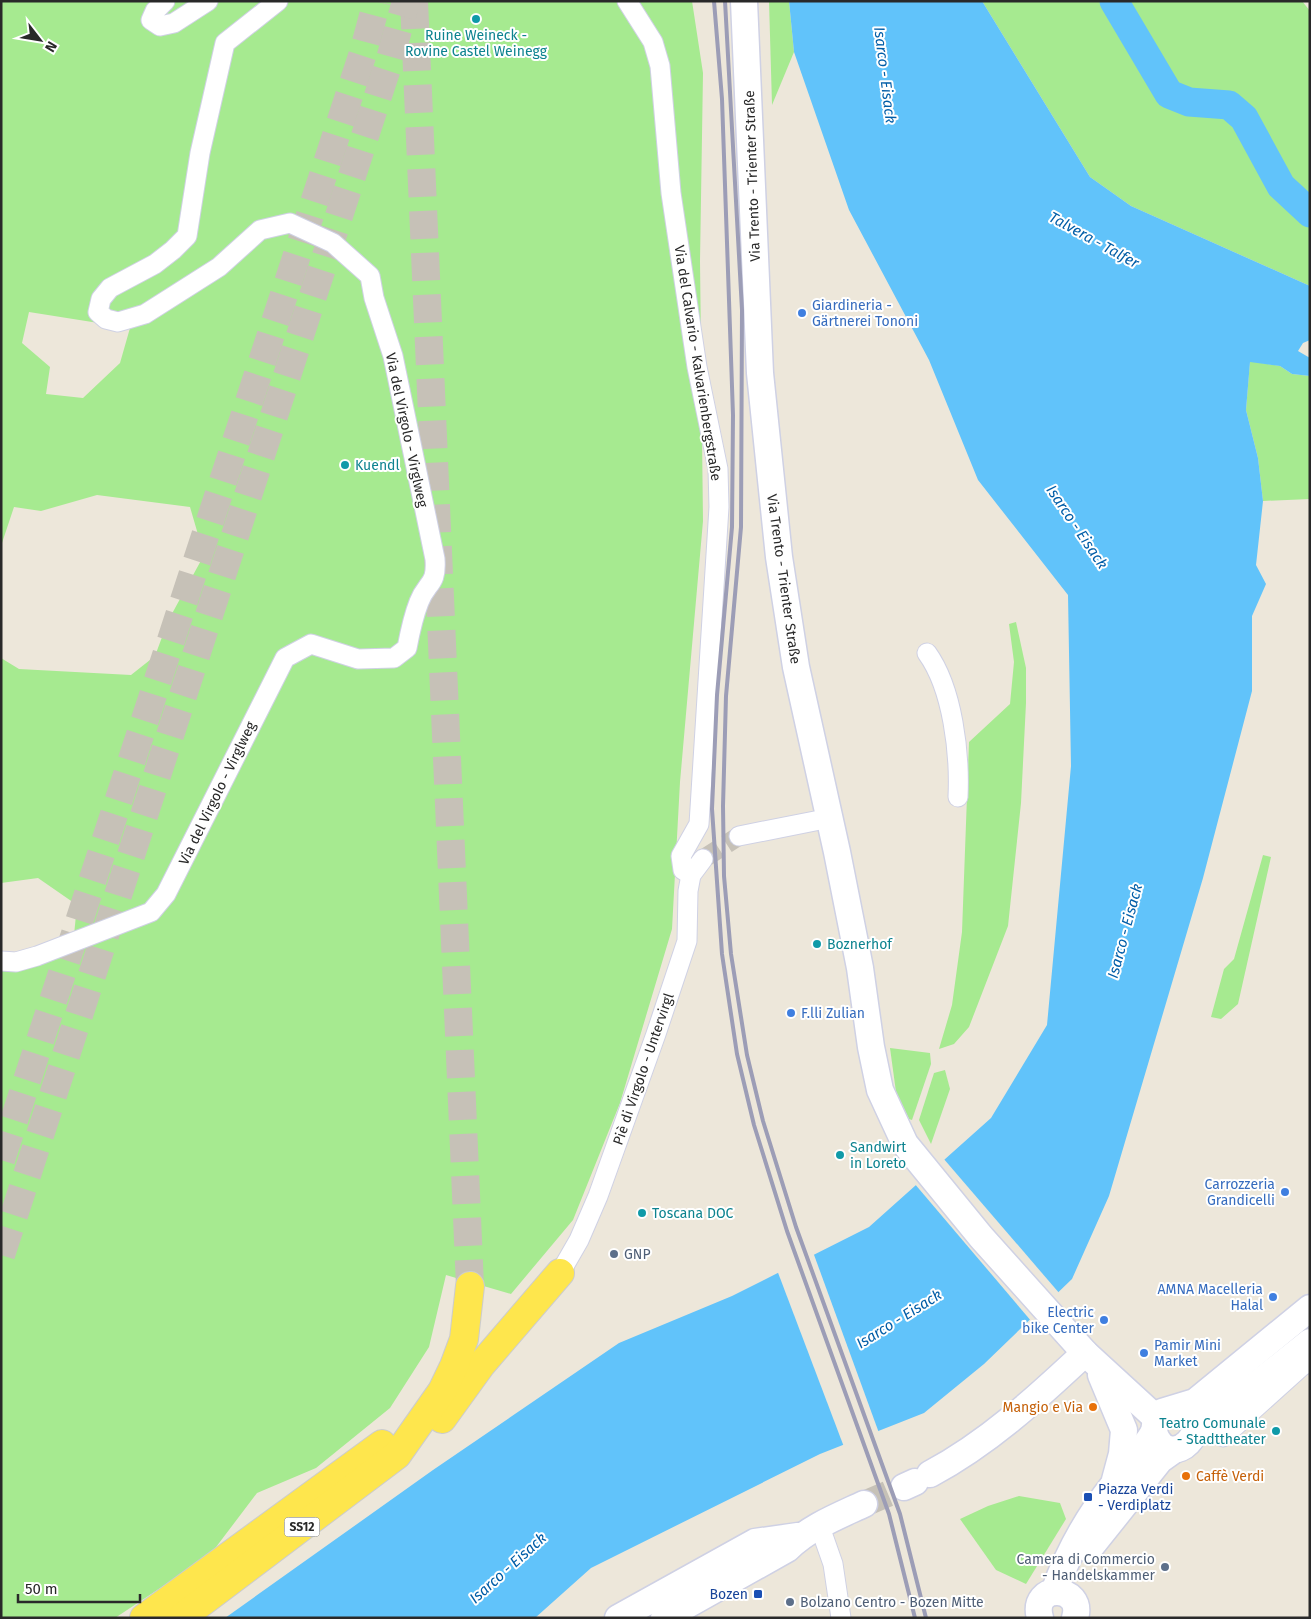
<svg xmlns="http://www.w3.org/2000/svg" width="1311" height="1619" font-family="'Fira Sans',sans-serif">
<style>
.green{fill:#a6ea90;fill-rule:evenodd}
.water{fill:#61c3fa}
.pier{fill:#ede7da}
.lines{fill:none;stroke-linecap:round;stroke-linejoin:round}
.river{stroke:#61c3fa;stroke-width:29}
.street-tunnel{stroke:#c6c1b7;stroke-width:19;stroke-dasharray:19 9;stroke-linecap:butt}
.secondary-tunnel{stroke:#c6c1b7;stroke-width:26;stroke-dasharray:26 13;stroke-linecap:butt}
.primary-tunnel{stroke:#c6c1b7;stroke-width:28;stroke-dasharray:28 14;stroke-linecap:butt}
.highway-tunnel{stroke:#c6c1b7;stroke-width:28;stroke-dasharray:28 14;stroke-linecap:butt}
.street-casing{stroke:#cfd1e4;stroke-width:21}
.secondary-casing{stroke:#cfd1e4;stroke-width:29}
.primary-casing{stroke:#ccc;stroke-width:30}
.street{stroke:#fff;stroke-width:19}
.secondary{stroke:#fff;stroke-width:26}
.primary{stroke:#fee64d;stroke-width:28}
.rail{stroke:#9c9db6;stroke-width:4}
.culture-dot{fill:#0f9aa8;stroke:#fff;stroke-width:2}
.shop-dot{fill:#3f7fe0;stroke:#fff;stroke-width:2}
.service-dot{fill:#5c6f8a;stroke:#fff;stroke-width:2}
.food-dot{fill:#e8710a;stroke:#fff;stroke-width:2}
.transit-dot{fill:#1a4fb4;stroke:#fff;stroke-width:2}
.labels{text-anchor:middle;stroke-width:4;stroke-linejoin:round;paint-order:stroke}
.shield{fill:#fff;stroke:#696969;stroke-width:1}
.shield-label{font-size:12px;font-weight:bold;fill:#292929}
.culture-label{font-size:14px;fill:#0d838f;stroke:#fff;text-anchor:start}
.street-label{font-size:14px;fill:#292929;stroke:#fff}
.shop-label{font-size:14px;fill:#366cbe;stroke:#fff;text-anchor:start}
.service-label{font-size:14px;fill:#4e5e75;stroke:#fff;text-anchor:start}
.food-label{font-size:14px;fill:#c56008;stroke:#fff;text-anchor:end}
.transit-label{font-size:14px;fill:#164399;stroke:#fff;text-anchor:start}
.water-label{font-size:15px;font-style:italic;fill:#005da7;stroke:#fff}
</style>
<rect width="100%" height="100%" fill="#ede7da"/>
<g class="green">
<path d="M1 1H692L703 73 700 261 703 521 680 782 672 929 620 1103 573 1220 511 1294 446 1275 429 1347 390 1408 316 1468 257 1493 210 1555 115 1618H1V956L16 957 74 935 77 905 38 878 1 883V658L19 669 131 675 155 656 168 621 204 555 190 507 97 495 41 511 14 507 1 546ZM29 312 130 328 120 363 83 398 46 394 50 367 22 343Z"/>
<path d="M769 1H789L794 52 772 105Z"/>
<path d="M982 1H1302L1310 11V286L1131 206 1090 177Z"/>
<path d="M1250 361 1280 366 1292 374 1310 376V499L1263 501 1258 458 1246 410Z"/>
<path d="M1016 622 1026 668V703L1021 803 1008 926 969 1027 954 1044 939 1049 952 1005 962 932 969 742 1010 704 1014 662 1009 624Z"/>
<path d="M1263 855 1271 857 1238 1004 1221 1019 1211 1017 1224 969 1234 959Z"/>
<path d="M890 1048 930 1053 931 1064 912 1120 909 1119 896 1092Z"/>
<path d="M945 1070 950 1089 931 1144 919 1120 934 1073Z"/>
<path d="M1019 1496 1060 1503 1066 1519 1026 1584 996 1570 960 1519 988 1506Z"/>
</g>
<path class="water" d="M789 1H982L1090 177 1131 206 1310 286V340L1303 343 1298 351 1310 358V376L1292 374 1280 366 1250 362 1246 410 1258 458 1263 501 1256 565 1266 584 1252 616V691L1203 878 1109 1196 1072 1279 984 1364 924 1413 820 1454 591 1568 535 1618H225L433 1470 619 1343 732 1296 869 1227 991 1118 1047 1025 1071 766 1068 595 978 480 929 360 849 210 794 52Z"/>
<g class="pier">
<path d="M943 1158 1060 1294 1032 1322 914 1183Z"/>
<path d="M813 1252 879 1433 844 1447 777 1270Z"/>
</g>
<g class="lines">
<path class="river" d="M1114 1 1169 94 1189 102 1229 105 1244 118 1281 186 1310 213"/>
<path class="street-tunnel" d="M703 859 739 836"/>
<path class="secondary-tunnel" d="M864 1504 904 1487"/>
<path class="primary-tunnel" d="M414 1 470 1286"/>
<g class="highway-tunnel">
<path d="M1 1160 363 53 377 1"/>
<path d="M1 1255 390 59 406 1"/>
</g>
<g class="street-casing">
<g id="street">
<path d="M165 1 155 11 151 20 160 26 174 23 208 1"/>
<path d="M627 1 653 42 660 66 671 193 697 367 718 469 719 507 699 824 681 856 683 870 691 875"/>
<path d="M927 653C953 689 960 754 958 797"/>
<path d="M739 836 830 818"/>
<path d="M1 961 16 962 37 956 151 912 166 894 285 658 311 644 358 659 394 658 407 648C410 632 413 617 419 602 427 581 437 586 435 559L393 356 374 298 370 276 333 243 290 223 260 230 219 267 145 314 118 322 106 319 98 312 101 299 110 288 155 264 173 250 187 236 200 153 225 43 278 1"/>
<path d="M560 1273 579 1240 598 1196 656 1034 687 941 688 891 691 875 703 859"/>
<path d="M1223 1437 1302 1366 1310 1362"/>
<path d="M819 1524 833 1564 841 1618"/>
</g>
</g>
<g class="secondary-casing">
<g id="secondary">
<path d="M744 1 760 373 779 557 796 667 837 852 860 968 871 1047 880 1090 905 1144 981 1237 1085 1353 1156 1418"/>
<path d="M1101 1375 1124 1430 1122 1454 1115 1480"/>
<path d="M1178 1408C1222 1423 1169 1477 1154 1432L1156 1418 1162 1412 1195 1402 1310 1308"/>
<path d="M1194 1434 1310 1342"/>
<path d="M930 1474C988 1443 1037 1398 1085 1353"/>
<path d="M904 1487 915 1482"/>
<path d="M1089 1549 1160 1460 1174 1450"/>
<path d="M1054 1592C1068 1552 1087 1518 1114 1484 1127 1467 1142 1452 1154 1432"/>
<path d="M618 1618 755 1542 798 1536"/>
<path d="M664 1618 787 1549C810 1527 836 1517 864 1504"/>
<path d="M1040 1618C1030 1582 1085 1585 1075 1618"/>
</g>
</g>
<g class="primary-casing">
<g id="primary">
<path d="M442 1419 481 1365 560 1273"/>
<path d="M144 1618 382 1444"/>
<path d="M181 1618 397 1455 442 1391 454 1366 464 1339 470 1286"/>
</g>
</g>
<use href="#street" class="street"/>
<use href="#secondary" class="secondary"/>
<use href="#primary" class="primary"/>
<g class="rail">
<path d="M714 1 722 99 733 415 732 527 717 695 712 809 722 954 737 1054 754 1125 787 1231 889 1514 915 1618"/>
<path d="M725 1 742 310 741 527 726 696 723 806 724 876 731 954 747 1055 763 1121 796 1227 900 1514 926 1618"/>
</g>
</g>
<g class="culture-dot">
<circle cx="476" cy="19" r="5"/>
<circle cx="345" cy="465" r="5"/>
<circle cx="817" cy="944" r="5"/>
<circle cx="840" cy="1155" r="5"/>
<circle cx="642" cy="1213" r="5"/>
<circle cx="1276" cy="1431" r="5"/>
</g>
<g class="shop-dot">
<circle cx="802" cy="313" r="5"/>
<circle cx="791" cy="1013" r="5"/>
<circle cx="1285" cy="1192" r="5"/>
<circle cx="1273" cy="1297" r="5"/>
<circle cx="1104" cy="1320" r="5"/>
<circle cx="1144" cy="1353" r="5"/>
</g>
<g class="service-dot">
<circle cx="614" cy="1254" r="5"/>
<circle cx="1165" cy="1567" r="5"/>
<circle cx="790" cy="1602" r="5"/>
</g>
<g class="food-dot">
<circle cx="1093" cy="1407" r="5"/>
<circle cx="1186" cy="1476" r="5"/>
</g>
<g class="transit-dot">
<rect x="1083" y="1492" width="10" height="10" rx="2.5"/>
<rect x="753" y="1589" width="10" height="10" rx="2.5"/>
</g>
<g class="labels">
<rect class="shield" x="284.5" y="1517.5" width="35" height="19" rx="4"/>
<g class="shield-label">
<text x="302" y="1531">SS12</text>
</g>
<g class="culture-label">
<text x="476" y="40" text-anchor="middle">Ruine Weineck -<tspan x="476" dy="16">Rovine Castel Weinegg</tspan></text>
<text x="355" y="470">Kuendl</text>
<text x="827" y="949">Boznerhof</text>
<text x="850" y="1152">Sandwirt<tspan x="850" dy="16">in Loreto</tspan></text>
<text x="652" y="1218">Toscana DOC</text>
<text x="1266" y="1428" text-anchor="end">Teatro Comunale<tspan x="1266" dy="16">- Stadttheater</tspan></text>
</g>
<g class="street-label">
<text transform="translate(752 176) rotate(-92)" y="5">Via Trento - Trienter Straße</text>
<text transform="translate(698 363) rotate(81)" y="5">Via del Calvario - Kalvarienbergstraße</text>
<text transform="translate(407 430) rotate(78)" y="5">Via del Virgolo - Virglweg</text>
<text transform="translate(784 579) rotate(82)" y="5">Via Trento - Trienter Straße</text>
<text transform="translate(217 793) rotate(-64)" y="5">Via del Virgolo - Virglweg</text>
<text transform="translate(643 1069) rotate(-71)" y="5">Piè di Virgolo - Untervirgl</text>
</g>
<g class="shop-label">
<text x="812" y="310">Giardineria -<tspan x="812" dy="16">Gärtnerei Tononi</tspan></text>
<text x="801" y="1018">F.lli Zulian</text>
<text x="1275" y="1189" text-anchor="end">Carrozzeria<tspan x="1275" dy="16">Grandicelli</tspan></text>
<text x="1263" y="1294" text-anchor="end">AMNA Macelleria<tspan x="1263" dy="16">Halal</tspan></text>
<text x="1094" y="1317" text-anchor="end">Electric<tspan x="1094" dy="16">bike Center</tspan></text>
<text x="1154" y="1350">Pamir Mini<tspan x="1154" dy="16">Market</tspan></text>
</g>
<g class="service-label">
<text x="624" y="1259">GNP</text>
<text x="1155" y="1564" text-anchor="end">Camera di Commercio<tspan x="1155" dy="16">- Handelskammer</tspan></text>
<text x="800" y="1607">Bolzano Centro - Bozen Mitte</text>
</g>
<g class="food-label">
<text x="1083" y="1412">Mangio e Via</text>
<text x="1196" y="1481" text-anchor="start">Caffè Verdi</text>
</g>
<g class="transit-label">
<text x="1098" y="1494">Piazza Verdi<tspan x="1098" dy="16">- Verdiplatz</tspan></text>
<text x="748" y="1599" text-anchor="end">Bozen</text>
</g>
<g class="water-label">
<text transform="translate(885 75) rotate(83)" y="5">Isarco - Eisack</text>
<text transform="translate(1094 240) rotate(29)" y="5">Talvera - Talfer</text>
<text transform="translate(1077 527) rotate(56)" y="5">Isarco - Eisack</text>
<text transform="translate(1125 931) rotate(-75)" y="5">Isarco - Eisack</text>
<text transform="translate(899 1319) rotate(-32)" y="5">Isarco - Eisack</text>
<text transform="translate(508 1568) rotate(-42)" y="5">Isarco - Eisack</text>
</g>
</g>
<rect width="1311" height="1619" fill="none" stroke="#292929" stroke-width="5"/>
<g transform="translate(40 40) rotate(121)" stroke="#ffffff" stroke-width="4" paint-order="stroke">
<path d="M0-4L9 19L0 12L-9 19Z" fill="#292929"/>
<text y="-8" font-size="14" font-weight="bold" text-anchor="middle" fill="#292929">N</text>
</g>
<path d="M18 1594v8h122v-8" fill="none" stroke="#292929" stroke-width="2.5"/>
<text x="25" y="1594" font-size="15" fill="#292929" stroke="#ffffff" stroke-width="4" paint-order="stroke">50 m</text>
</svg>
